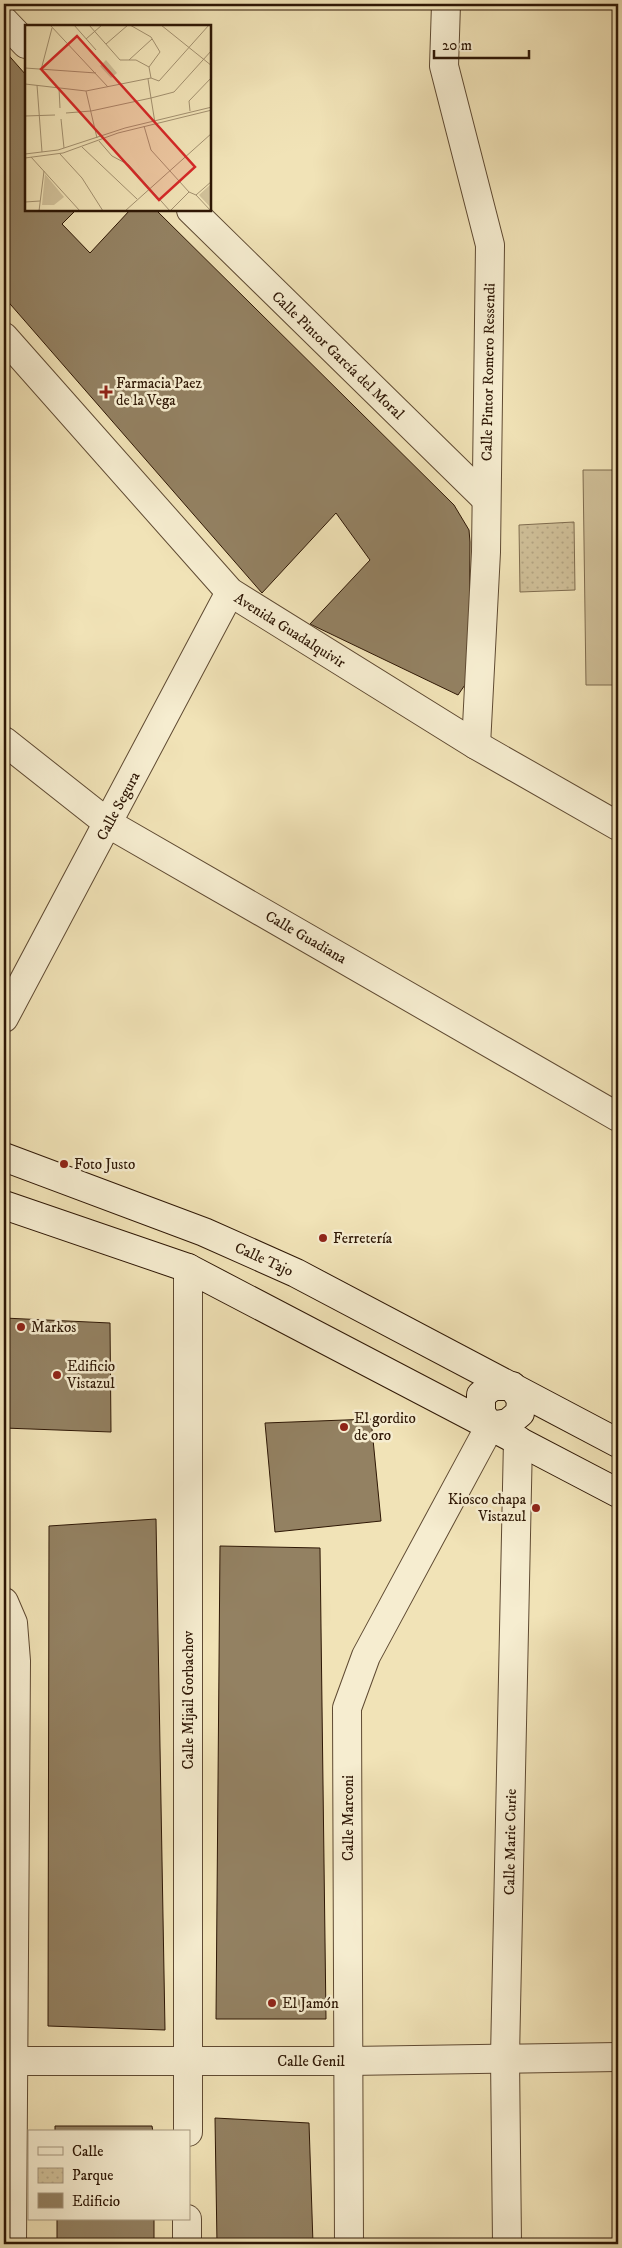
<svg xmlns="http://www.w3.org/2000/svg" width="622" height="2248" font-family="'IM FELL DW Pica',serif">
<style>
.park{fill:url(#park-dots);stroke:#7f6c4f}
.pitch{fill:#d0c099;stroke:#7f6c4f}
.building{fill:#938162;stroke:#2e1705}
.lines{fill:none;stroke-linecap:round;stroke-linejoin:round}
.street-casing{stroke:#5f4a32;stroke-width:30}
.secondary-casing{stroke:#2e1705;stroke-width:30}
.street{stroke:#f6edd0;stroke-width:28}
.secondary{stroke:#f6edd0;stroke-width:28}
.poi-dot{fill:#8f2418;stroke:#f6edd0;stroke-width:2}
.labels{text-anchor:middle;stroke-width:5;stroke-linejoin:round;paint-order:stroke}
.street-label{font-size:15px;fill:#2e1705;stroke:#f6edd0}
.poi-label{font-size:15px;fill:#2e1705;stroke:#f6edd0;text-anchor:start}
.inset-road{fill:none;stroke:#a39170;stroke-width:1}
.view{fill:#d62828;fill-opacity:0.15;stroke:#d62828;stroke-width:2.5}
.inset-edge{fill:none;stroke:#2e1705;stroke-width:2.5}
</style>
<defs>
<pattern id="park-dots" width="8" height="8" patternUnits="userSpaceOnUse" patternTransform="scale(1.25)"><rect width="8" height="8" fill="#d0c099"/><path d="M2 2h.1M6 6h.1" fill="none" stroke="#b3a482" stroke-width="1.8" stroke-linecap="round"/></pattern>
</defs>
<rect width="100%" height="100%" fill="#f1e3b7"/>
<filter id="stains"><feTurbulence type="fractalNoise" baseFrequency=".004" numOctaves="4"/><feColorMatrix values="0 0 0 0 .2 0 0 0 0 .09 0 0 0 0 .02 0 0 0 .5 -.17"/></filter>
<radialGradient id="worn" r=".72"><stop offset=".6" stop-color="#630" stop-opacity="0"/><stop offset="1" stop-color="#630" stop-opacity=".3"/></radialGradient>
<path class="park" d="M574 522 575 590 520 592 519 525Z"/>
<path class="pitch" d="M583 470H618V685H586Z"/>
<g class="building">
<path d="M4 50 26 75V210H76L62 224 90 253 130 210H156L454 505 469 530 470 542 469 679 458 695 310 624 370 560 336 513 262 593 4 297Z"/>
<path d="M4 1318 110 1323 111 1432 4 1428Z"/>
<path d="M371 1419 381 1521 275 1532 265 1423Z"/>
<path d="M156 1519 165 2030 48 2026 49 1526Z"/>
<path d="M220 1546 320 1548 326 2019H216Z"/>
<path d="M215 2118 309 2123 313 2244H217Z"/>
<path d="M55 2126H152L153 2132H55Z"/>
<rect x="57" y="2219" width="97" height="25"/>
</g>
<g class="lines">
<g class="street-casing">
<g id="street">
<path d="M446 4 444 66 490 245 486 552 476 745"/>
<path d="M4 21 26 44"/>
<path d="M191 210 486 499"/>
<path d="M4 337 230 592 476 745 618 826"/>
<path d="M4 741 109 824 618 1117"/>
<path d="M4 1018 230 592"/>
<path d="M188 1268V2132"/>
<path d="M4 1602 13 1623 16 1661 12 2244"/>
<path d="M4 2061H350L618 2057"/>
<path d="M187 2244V2219"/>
<path d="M349 2244 347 1708 366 1656 490 1426"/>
<path d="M507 2244 505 2057 518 1440"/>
</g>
</g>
<g class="secondary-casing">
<g id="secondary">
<path d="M4 1157 204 1232 296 1273 618 1443"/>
<path d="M4 1205 188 1268 618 1493"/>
<path d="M493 1386H512L521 1399 520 1413 508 1423 490 1426 481 1413V1395Z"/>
</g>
</g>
<use href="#street" class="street"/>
<use href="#secondary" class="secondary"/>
</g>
<g class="poi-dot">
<path d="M103.5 384.5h5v5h5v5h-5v5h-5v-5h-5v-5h5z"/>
<circle cx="64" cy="1164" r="5"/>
<circle cx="323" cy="1238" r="5"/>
<circle cx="21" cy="1327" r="5"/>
<circle cx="57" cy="1375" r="5"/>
<circle cx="344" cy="1427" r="5"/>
<circle cx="536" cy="1508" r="5"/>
<circle cx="272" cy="2003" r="5"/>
</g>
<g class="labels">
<g class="street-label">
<text transform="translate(338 355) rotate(44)" y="5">Calle Pintor García del Moral</text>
<text transform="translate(488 372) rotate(-89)" y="5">Calle Pintor Romero Ressendi</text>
<text transform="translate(290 630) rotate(32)" y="5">Avenida Guadalquivir</text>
<text transform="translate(118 806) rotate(-62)" y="5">Calle Segura</text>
<text transform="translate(306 937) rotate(30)" y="5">Calle Guadiana</text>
<text transform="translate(264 1259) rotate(24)" y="5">Calle Tajo</text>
<text transform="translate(188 1700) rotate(-90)" y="5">Calle Mijail Gorbachov</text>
<text transform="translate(348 1818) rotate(-90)" y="5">Calle Marconi</text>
<text transform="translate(510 1842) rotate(-89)" y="5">Calle Marie Curie</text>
<text x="311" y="2066">Calle Genil</text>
</g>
<g class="poi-label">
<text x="116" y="388">Farmacia Paez<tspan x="116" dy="17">de la Vega</tspan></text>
<text x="74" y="1169">Foto Justo</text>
<text x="333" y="1243">Ferretería</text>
<text x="31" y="1332">Markos</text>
<text x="67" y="1371">Edificio<tspan x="67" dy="17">Vistazul</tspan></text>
<text x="354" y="1423">El gordito<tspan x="354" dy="17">de oro</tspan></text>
<text x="526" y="1504" text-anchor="end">Kiosco chapa<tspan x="526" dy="17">Vistazul</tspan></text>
<text x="282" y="2008">El Jamón</text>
</g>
</g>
<g transform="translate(25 25)">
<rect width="186" height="186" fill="#f1e3b7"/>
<path d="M20 149 39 172 29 180H17Z" fill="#d0c099"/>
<path d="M81 35 92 48 86 53 75 41ZM186 159V183L174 170Z" fill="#d0c099"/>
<path class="inset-road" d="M25 0 83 62M49 0 71 25M64 0 95 35H111L124 42M105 0 126 12 135 27 124 42 126 53M136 0 187 41M61 14 77 0M81 19 103 0M104 35 127 14M0 43 71 48M16 45 27 3M126 53 134 56 184 0M0 59 61 66 126 53M12 60 17 127M34 63 35 83M61 66 72 113M165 86 164 76 187 52M41 88 66 86 126 73 123 54M0 91 30 90M36 94 39 123M130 98 126 73 149 67 187 25M119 101 126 125 164 167M74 116 87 131 104 140 145 186M57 122 112 174M0 129 33 125 100 103 187 82M35 129 57 153 78 186M6 132 55 186M0 133 38 128 93 108 187 85M171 170 186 186M171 170 187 156M0 177 15 176M14 186 19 146M100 186 187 108M145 186 164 167 171 170"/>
<path class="view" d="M52 11 170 142 134 175 16 44Z"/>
<rect width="186" height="186" class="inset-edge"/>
</g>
<rect width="622" height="2248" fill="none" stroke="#f1e3b7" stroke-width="20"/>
<rect x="5" y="5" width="612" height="2238" fill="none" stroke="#2e1705" stroke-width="2.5"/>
<rect x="10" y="10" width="602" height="2228" fill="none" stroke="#2e1705"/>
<rect x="28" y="2130" width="162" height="90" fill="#f6edd0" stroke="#a6977f"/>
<rect x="38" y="2147" width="25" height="8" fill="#f6edd0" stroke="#a6977f"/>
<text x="72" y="2156" font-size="15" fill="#2e1705">Calle</text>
<rect x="38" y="2168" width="25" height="15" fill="url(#park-dots)" stroke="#a6977f"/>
<text x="72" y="2180" font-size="15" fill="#2e1705">Parque</text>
<rect x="38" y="2193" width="25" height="15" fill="#938162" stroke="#a6977f"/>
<text x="72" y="2206" font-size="15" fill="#2e1705">Edificio</text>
<path d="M434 50v8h95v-8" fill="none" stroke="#2e1705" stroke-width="2.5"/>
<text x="442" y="50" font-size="15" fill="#2e1705" stroke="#f6edd0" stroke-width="4" paint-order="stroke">20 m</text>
<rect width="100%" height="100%" filter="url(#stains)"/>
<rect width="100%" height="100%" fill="url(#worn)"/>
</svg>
